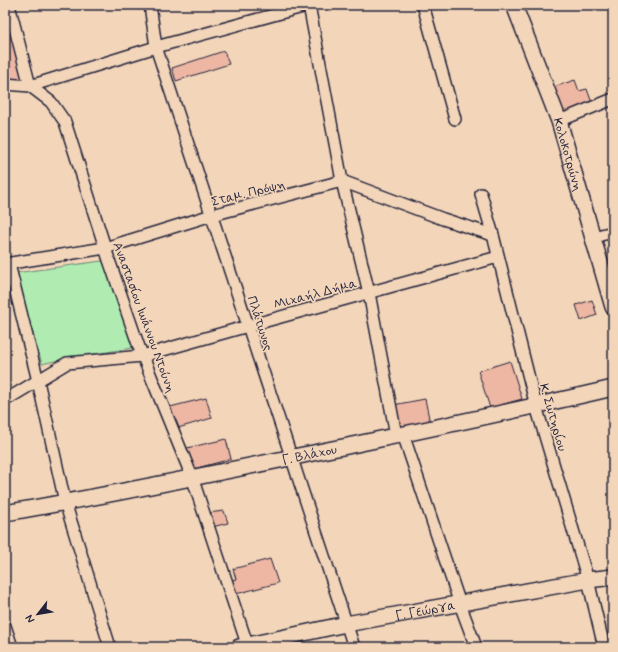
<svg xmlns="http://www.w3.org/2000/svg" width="618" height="652" font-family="Mynerve,sans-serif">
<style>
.green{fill:#b0ecb1;stroke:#698776}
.building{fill:#eeb7a3;stroke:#22223b}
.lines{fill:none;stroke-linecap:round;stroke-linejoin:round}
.street-casing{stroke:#22223b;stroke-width:14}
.secondary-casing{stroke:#22223b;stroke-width:18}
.street{stroke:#f3d6ba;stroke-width:11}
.secondary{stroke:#f3d6ba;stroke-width:15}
.labels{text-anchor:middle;stroke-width:3.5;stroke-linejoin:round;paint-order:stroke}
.street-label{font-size:13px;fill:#22223b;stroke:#f3d6ba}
</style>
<rect width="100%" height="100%" fill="#f3d6ba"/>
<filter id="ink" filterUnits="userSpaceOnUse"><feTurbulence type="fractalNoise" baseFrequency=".025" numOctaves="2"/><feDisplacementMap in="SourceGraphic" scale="8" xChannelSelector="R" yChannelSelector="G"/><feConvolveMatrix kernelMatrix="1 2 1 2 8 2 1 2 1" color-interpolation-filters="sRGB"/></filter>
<g filter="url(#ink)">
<path class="green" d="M109 260 139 347 68 358 42 364 15 273Z"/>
<g class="building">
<path d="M10 30 25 80 5 79V31Z"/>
<path d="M224 51 229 64 176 81 172 68Z"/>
<path d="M575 80 579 91 587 89 593 106 565 116 554 87Z"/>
<path d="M592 300 597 315 581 321 576 305Z"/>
<path d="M510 361 522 399 490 408 478 371Z"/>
<path d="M206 398 212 418 178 428 170 407Z"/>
<path d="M425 399 430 423 397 429 393 405Z"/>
<path d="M226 439 231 459 193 469 187 448Z"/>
<path d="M224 511 228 523 212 527 208 513Z"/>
<path d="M270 559 278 583 232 595 228 581 236 579 233 569Z"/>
</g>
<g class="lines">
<g class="street-casing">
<g id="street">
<path d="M9 5 30 86 51 102 65 122 109 260 139 347 192 477 248 647"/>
<path d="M150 5 156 47 354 647"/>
<path d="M309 5 342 181 369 293 396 435"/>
<path d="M423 5 455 119"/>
<path d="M5 84 30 86 156 47 310 5"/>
<path d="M559 121 613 99"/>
<path d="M481 194 493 235 536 406 588 580 604 647"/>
<path d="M593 237 613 232"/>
<path d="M5 264 105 248 212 215 342 181 443 219 493 235"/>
<path d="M9 264 38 381 65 502 110 647"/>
<path d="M5 398H9L67 363 142 356 248 326 498 257"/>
<path d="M403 434 460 604 476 647"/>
<path d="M5 626 12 647"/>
</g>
</g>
<g class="secondary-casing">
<g id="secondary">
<path id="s1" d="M514 5 559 121 613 307"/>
<path id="s2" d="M5 513C123 493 240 468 357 444 442 426 528 408 613 388"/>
<path id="s3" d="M239 647 346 624 588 580 613 577"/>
</g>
</g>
<use href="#street" class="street"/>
<use href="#secondary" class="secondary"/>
</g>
</g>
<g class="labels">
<g class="street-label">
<text dy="5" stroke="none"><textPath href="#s1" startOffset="159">Κολοκοτρώνη</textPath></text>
<text transform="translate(248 192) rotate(-14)" y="5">Σταμ. Πρόψη</text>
<text transform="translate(315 293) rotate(-15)" y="5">Μιχαήλ Δήμα</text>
<text transform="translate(145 317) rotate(70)" y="5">Αναστασίου Ιωάννου Ντούνη</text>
<text transform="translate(261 323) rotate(72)" y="5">Πλάτωνος</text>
<text transform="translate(554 417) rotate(74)" y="5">Κ. Σωτηρίου</text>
<text dy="5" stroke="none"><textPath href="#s2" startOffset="310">Γ. Βλάχου</textPath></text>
<text dy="5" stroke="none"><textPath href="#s3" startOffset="190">Γ. Γεώργα</textPath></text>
</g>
</g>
<rect width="618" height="652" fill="none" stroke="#f3d6ba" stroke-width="20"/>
<rect x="10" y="10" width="598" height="632" fill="none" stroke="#22223b" stroke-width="1.5" filter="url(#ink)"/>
<g transform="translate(38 614) rotate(239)" stroke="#f3d6ba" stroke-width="3" paint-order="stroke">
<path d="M0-3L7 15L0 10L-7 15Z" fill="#22223b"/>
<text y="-6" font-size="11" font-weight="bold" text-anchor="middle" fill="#22223b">N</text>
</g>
</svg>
